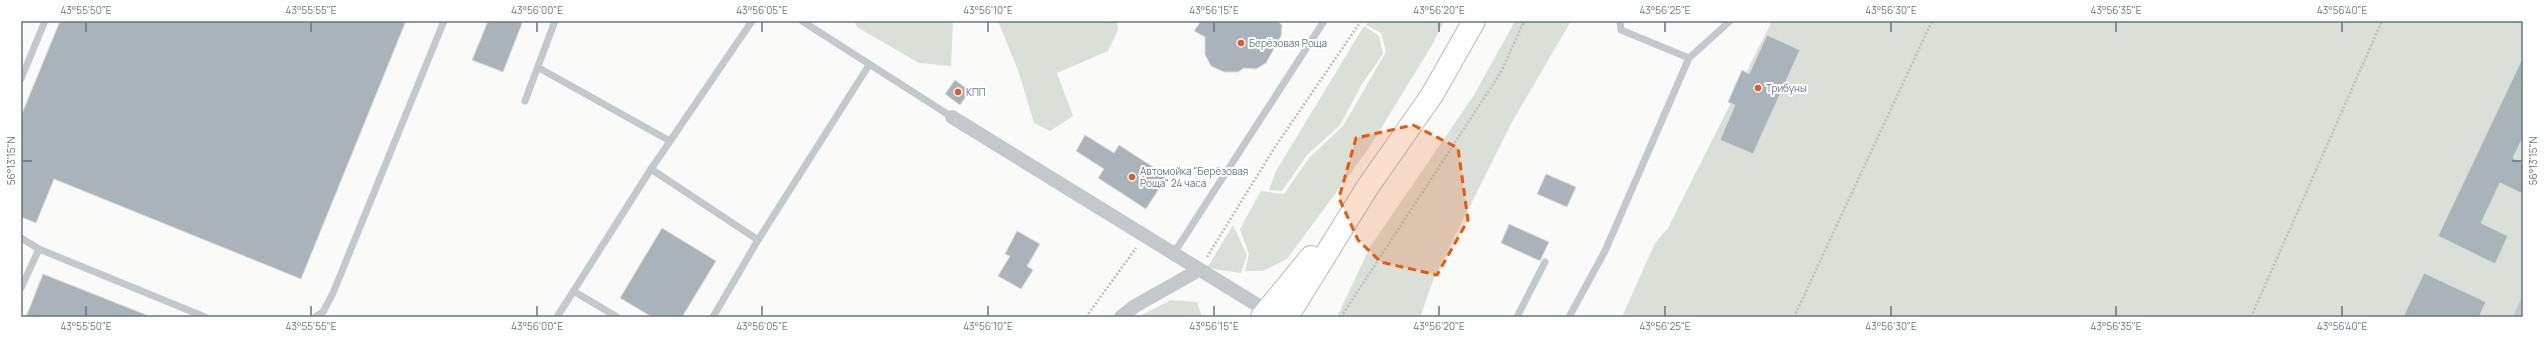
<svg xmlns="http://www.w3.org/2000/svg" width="2544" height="338" font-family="Manrope,sans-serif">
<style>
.green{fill:#dadfd7}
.building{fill:#aab3b9;stroke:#dcdcda}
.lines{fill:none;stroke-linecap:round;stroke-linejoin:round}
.primary-casing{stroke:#b5babe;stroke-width:24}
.path{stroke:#bbbfc2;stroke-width:2.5;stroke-dasharray:2 2;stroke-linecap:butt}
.lane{stroke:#c3c8cc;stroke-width:7}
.street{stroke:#c3c8cc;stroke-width:14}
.primary{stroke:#fff;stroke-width:22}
.marked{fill:#e8590c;fill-opacity:0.2;stroke:#e8590c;stroke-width:3;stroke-dasharray:8 5;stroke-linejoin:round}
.ticks{fill:none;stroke:#657683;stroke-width:1.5}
.poi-dot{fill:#e4572e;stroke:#fff;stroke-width:1.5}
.labels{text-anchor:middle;stroke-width:4;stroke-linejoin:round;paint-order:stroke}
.poi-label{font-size:10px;fill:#657683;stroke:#fff;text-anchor:start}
.neatline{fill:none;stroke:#657683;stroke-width:1.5}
.ticks-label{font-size:10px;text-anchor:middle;fill:#657683}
</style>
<rect width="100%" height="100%" fill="#fafaf8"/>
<g class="green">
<path d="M854 21H953L951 66 919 63 857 27Z"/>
<path d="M998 21H1117L1118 30 1108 51 1057 73 1073 116 1050 131 1034 123 1018 70Z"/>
<path d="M1368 21H1444L1432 45 1369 148 1287 259 1263 271H1245L1249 254 1240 229 1261 191 1284 194 1309 158 1343 126 1386 52 1381 33 1366 25Z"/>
<path d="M1515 21H1571L1512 122 1434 278 1420 317H1337L1370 247 1474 95Z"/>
<path d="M1772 21H2523V317H1622L1655 243 1668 228Z"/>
<path d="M1364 26 1379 36 1383 54 1362 84 1340 125 1307 155 1282 191 1269 190 1276 171Z"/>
<path d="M1233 225 1247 255 1241 273 1207 268Z"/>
<path d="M1171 300 1197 302 1202 317H1138Z"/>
</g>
<g class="building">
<path d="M60 21H406L301 279 54 179 36 223 21 217V116Z"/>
<path d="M488 21H523L503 72 472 60Z"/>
<path d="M1201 21H1277L1282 25 1281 36 1266 63 1256 69 1244 68 1238 72H1224L1211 66 1205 54V37L1194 31Z"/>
<path d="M1767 35 1800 50 1753 154 1720 140 1735 105 1728 102 1742 70 1749 74Z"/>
<path d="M2523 57V137L2513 158 2523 163V194L2500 183 2481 223 2508 236 2495 264 2438 236Z"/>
<path d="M955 80 970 91 960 105 945 94Z"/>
<path d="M1085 135 1114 153 1119 145 1167 176 1146 209 1098 178 1104 169 1076 151Z"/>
<path d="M1546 174 1576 187 1567 207 1537 194Z"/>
<path d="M1509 224 1549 242 1540 261 1501 243Z"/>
<path d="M662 228 716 261 682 317H652L620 298Z"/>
<path d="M1017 231 1040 244 1027 266 1033 270 1021 289 998 276 1010 256 1005 254Z"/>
<path d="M2424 273 2486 302 2479 317H2403Z"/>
<path d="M43 274 149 316V317H26Z"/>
</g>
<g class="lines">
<g class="primary-casing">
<g id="primary">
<path d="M1262 317 1311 257"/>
<path d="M1287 317 1367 188 1432 95 1474 21"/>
</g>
</g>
<g class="path">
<path d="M1207 257 1275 147 1361 21"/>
<path d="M1086 317 1136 248"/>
<path d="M1341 317 1501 72 1524 21"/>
<path d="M1794 317 1932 21"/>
<path d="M2251 317 2382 21"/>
</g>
<g class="lane">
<path d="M802 21 952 117"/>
<path d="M1620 21 1621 30 1689 58"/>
<path d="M539 68 670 141"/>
<path d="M21 79 45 21"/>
<path d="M525 101 555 21"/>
<path d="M651 169 758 240"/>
<path d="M21 238 39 249 205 317"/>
<path d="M1174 253 1324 21"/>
<path d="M21 288 39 249"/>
<path d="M575 292 617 317"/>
<path d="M315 317 323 312 333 293 444 21"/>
<path d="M557 317 651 169 752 21"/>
<path d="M713 317 758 240 869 65"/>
<path d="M1517 317 1545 262"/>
<path d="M1569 317 1605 251 1689 58 1730 21"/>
<path d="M2517 317 2523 303"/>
</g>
<g class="street">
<path d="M952 117 1267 311"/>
<path d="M1121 317 1135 306 1199 270"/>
</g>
<use href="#primary" class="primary"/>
</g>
<path class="marked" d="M1413 125 1458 148 1468 220 1437 275 1381 262 1358 240 1339 198 1356 138Z"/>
<path class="ticks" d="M86 22V32M311 22V32M537 22V32M762 22V32M988 22V32M1214 22V32M1439 22V32M1665 22V32M1891 22V32M2116 22V32M2342 22V32M22 161H32M2512 161H2522M86 306V316M311 306V316M537 306V316M762 306V316M988 306V316M1214 306V316M1439 306V316M1665 306V316M1891 306V316M2116 306V316M2342 306V316"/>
<g class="poi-dot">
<circle cx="1241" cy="43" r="4"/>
<circle cx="1758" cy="88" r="4"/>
<circle cx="958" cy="92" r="4"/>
<circle cx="1132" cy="177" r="4"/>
</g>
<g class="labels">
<g class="poi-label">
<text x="1249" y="47">Берёзовая Роща</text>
<text x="1766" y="92">Трибуны</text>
<text x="966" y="96">КПП</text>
<text x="1140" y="175">Автомойка "Берёзовая<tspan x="1140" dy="12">Роща" 24 часа</tspan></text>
</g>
</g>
<rect width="2544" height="338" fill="none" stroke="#ffffff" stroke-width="44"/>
<rect x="22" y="22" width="2500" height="294" class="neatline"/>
<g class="ticks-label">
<text x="86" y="14">43°55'50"E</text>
<text x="311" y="14">43°55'55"E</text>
<text x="537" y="14">43°56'00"E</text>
<text x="762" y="14">43°56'05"E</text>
<text x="988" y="14">43°56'10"E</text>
<text x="1214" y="14">43°56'15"E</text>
<text x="1439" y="14">43°56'20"E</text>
<text x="1665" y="14">43°56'25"E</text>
<text x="1891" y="14">43°56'30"E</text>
<text x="2116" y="14">43°56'35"E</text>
<text x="2342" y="14">43°56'40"E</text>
<text transform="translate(11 161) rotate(-90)" y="4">56°13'15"N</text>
<text transform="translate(2533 161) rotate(-90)" y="4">56°13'15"N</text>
<text x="86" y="330">43°55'50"E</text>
<text x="311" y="330">43°55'55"E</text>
<text x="537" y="330">43°56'00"E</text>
<text x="762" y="330">43°56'05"E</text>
<text x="988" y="330">43°56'10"E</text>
<text x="1214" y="330">43°56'15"E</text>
<text x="1439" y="330">43°56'20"E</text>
<text x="1665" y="330">43°56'25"E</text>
<text x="1891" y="330">43°56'30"E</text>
<text x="2116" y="330">43°56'35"E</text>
<text x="2342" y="330">43°56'40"E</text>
</g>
</svg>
